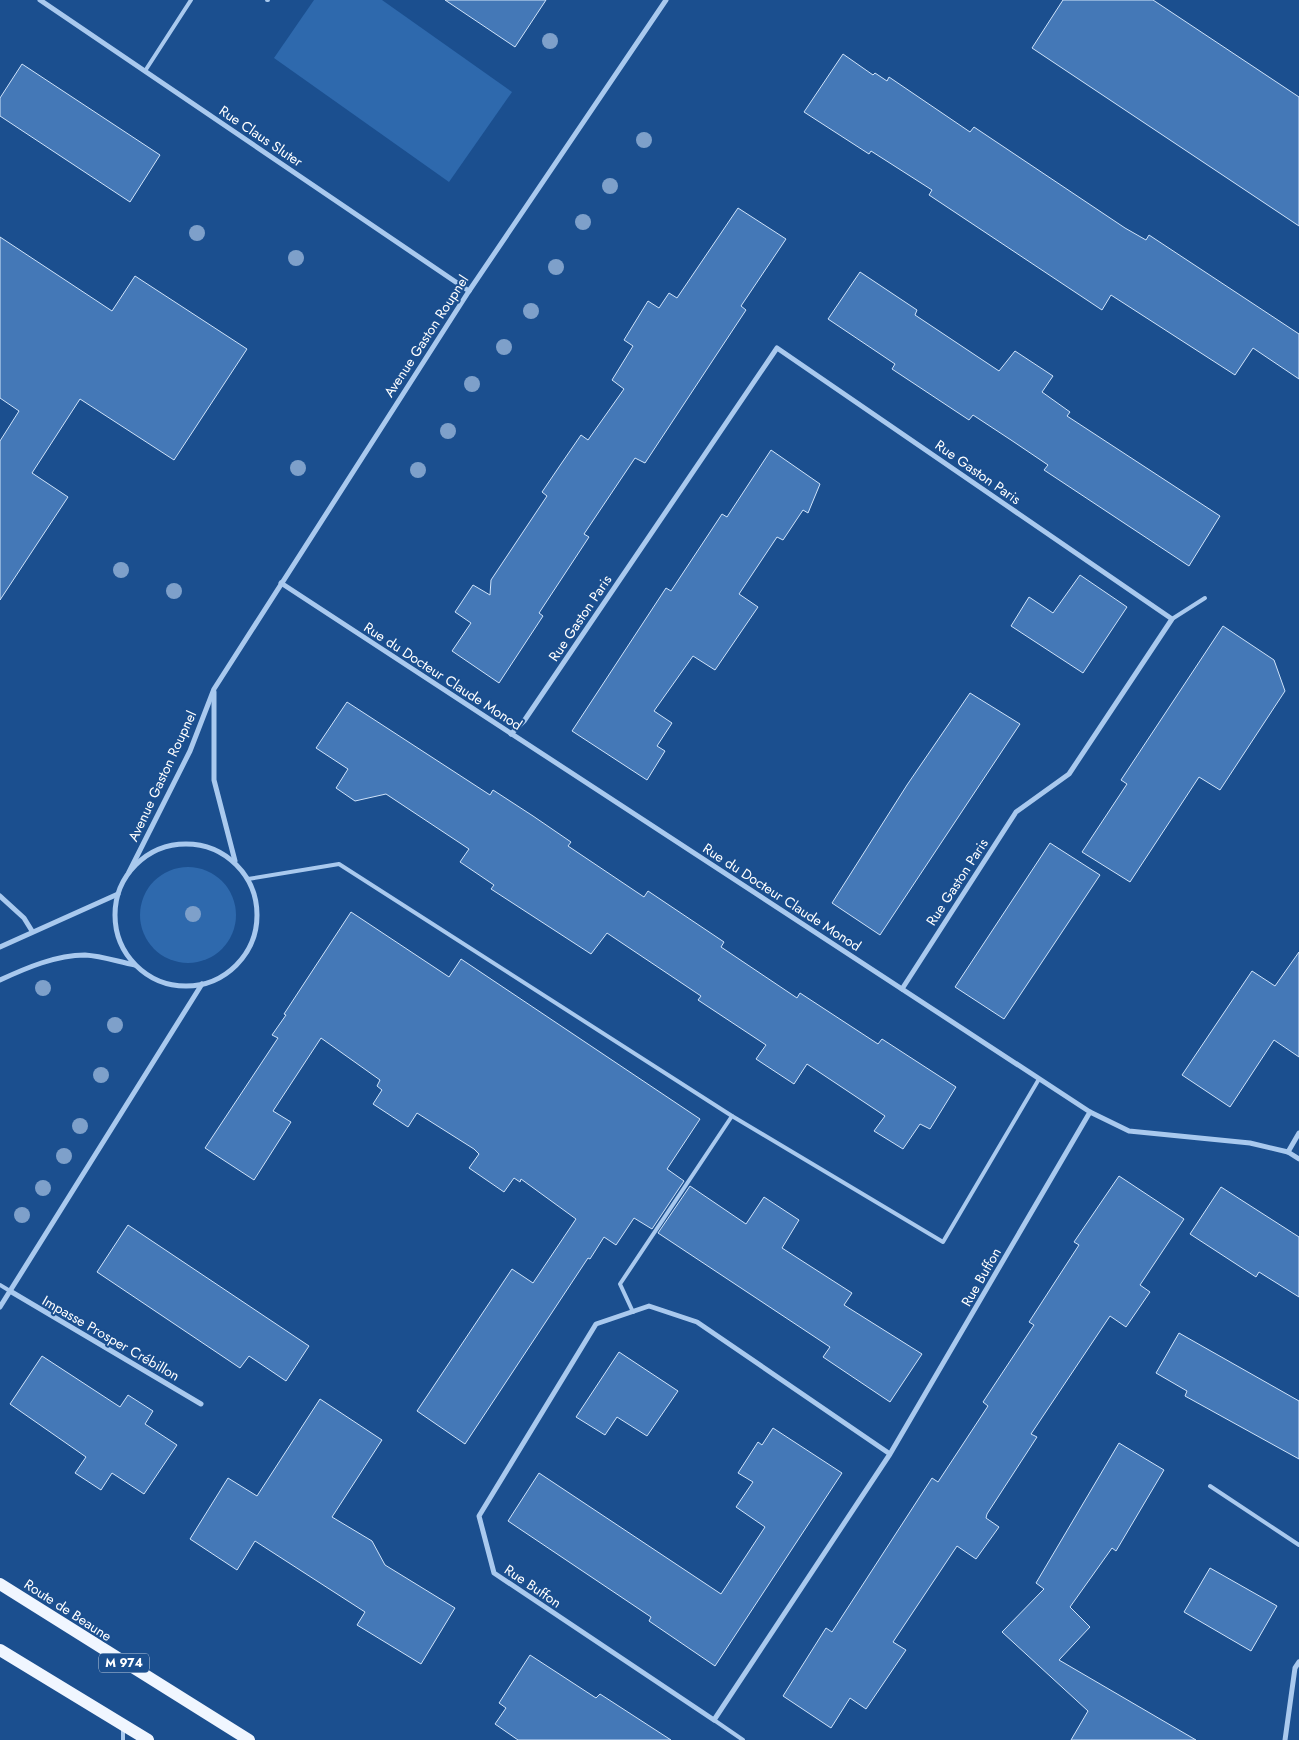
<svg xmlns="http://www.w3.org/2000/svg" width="1299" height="1740" font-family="Jost,sans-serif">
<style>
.green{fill:#2e69ad}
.building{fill:#4478b7;stroke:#cfe3fa}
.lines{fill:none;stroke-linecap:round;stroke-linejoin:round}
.lane{stroke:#a9c9ee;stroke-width:4}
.street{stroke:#a9c9ee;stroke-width:5}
.primary{stroke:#f0f6ff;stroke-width:12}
.tree{fill:#7ea0ca}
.labels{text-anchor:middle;stroke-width:4;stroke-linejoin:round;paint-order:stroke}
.shield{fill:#1b4f8f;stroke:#bbcadd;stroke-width:1}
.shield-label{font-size:12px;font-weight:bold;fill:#fff}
.street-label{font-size:14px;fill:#fff;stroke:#1b4f8f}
</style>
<rect width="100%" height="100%" fill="#1b4f8f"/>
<g class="green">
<path d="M314 0H382L512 92 449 182 274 58Z"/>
<circle cx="188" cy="915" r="48"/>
</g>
<g class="building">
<path d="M445 0H546L515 47Z"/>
<path d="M1063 0H1153L1299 97V226L1032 48Z"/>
<path d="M843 54 873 75 875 73 887 81 889 77 970 132 974 127 1125 228 1146 240 1149 235 1299 334V379L1253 348 1235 375 1111 295 1102 310 929 195 932 190 871 151 869 154 804 112Z"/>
<path d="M22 64 160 155 130 202 0 116V98Z"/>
<path d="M738 208 786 239 741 306 746 310 645 463 635 458 584 534 589 537 539 613 543 616 499 683 452 651 471 623 455 612 473 585 490 595 491 580 547 496 542 492 561 464 581 435 588 440 624 389 612 380 633 346 624 340 648 301 659 308 669 293 677 298Z"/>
<path d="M0 237 112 311 135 276 247 349 174 460 80 399 32 473 68 497 0 600V441L19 411 0 398Z"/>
<path d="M860 272 917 310 915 315 999 371 1015 351 1053 376 1042 392 1070 412 1067 416 1220 516 1189 566 1044 470 1048 465 1011 440 973 415 969 420 892 369 895 364 828 319Z"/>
<path d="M771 450 820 484 808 513 803 510 783 540 777 537 739 594 758 607 715 670 693 656 654 711 672 723 657 746 665 751 647 780 572 731 666 588 671 591 722 514 727 517Z"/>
<path d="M1080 575 1127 607 1083 673 1011 626 1029 597 1053 613Z"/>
<path d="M1223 626 1274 660 1285 691 1220 790 1199 777 1130 882 1082 852 1127 784 1121 780Z"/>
<path d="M970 693 1020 724 880 935 832 903 907 785Z"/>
<path d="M347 702 490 795 493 790 533 816 571 842 568 846 644 897 648 891 724 942 721 947 797 998 800 993 878 1044 882 1039 956 1087 930 1129 920 1124 903 1149 874 1131 885 1116 807 1064 794 1084 756 1059 766 1045 698 1000 701 996 607 933 591 954 491 889 494 885 460 862 469 849 386 794 355 801 336 788 348 769 316 748Z"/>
<path d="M1050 843 1100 875 1004 1019 955 987Z"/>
<path d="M351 912 449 977 461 959 700 1119 667 1169 684 1181 652 1229 634 1218 616 1245 604 1237 590 1259 588 1258 465 1444 417 1411 512 1269 533 1283 576 1219 521 1179 520 1182 514 1178 504 1192 469 1168 479 1154 474 1149 417 1113 408 1127 373 1104 382 1090 377 1086 380 1080 321 1038 273 1111 291 1122 254 1180 205 1148 278 1038 272 1035 286 1015 284 1014Z"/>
<path d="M1299 952V1057L1274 1040 1230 1107 1182 1075 1252 971 1275 986Z"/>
<path d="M1119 1176 1184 1219 1140 1285 1150 1292 1126 1327 1110 1316 1031 1434 1037 1437 987 1514 986 1518 999 1527 976 1559 957 1546 893 1642 906 1650 866 1709 850 1698 831 1728 783 1696 826 1628 832 1632 932 1478 938 1482 988 1406 983 1402 1034 1325 1029 1322 1079 1245 1074 1242Z"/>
<path d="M690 1186 746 1224 764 1197 799 1220 782 1248 852 1293 844 1305 922 1354 890 1402 823 1357 830 1347 658 1233Z"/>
<path d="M1221 1187 1299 1237V1297L1259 1272 1256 1277 1190 1234Z"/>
<path d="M128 1225 309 1346 286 1381 249 1356 240 1368 97 1272Z"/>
<path d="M1179 1333 1299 1401V1459L1185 1396 1187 1391 1156 1373Z"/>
<path d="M619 1352 678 1391 647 1436 617 1417 605 1435 576 1417Z"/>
<path d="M42 1356 120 1407 128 1395 153 1411 145 1424 177 1445 144 1494 112 1473 101 1490 75 1473 86 1457 10 1404Z"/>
<path d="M320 1399 382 1440 332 1517 372 1541 385 1565 455 1608 421 1664 357 1625 365 1612 255 1541 237 1570 190 1539 228 1478 257 1496Z"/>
<path d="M773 1428 842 1473 715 1666 649 1621 651 1617 508 1521 539 1473 721 1594 765 1527 736 1507 753 1482 738 1473 758 1442 762 1445Z"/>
<path d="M1119 1443 1164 1470 1116 1551 1112 1548 1070 1607 1090 1627 1059 1660 1196 1740H1071L1088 1711 1002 1632 1044 1589 1036 1583Z"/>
<path d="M1210 1568 1277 1606 1251 1651 1184 1612Z"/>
<path d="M530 1655 596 1698 600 1694 671 1740H518L495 1724 506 1708 499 1703Z"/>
</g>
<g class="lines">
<g class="lane">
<path d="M267 0H268"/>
<path d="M145 71 191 0"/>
<path d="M1172 619 1205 598"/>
<path d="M248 879 339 864 732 1116 943 1242 1039 1079"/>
<path d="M0 1285 10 1291"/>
<path d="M633 1312 620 1284 732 1116"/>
<path d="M1210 1486 1299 1545"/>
<path d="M714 1720 743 1740"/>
<path d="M123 1729V1740"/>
</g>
<g class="street">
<path d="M40 0 469 291"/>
<path d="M281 583 1090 1112 1129 1131 1250 1143 1288 1152 1299 1159"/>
<path d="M214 692V780L235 861"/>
<path d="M511 734 524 721 777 348 1172 619 1069 774 1016 812 902 989"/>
<circle cx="186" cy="915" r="71"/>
<path d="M129 872 190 751 214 689 469 291 666 0"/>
<path d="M0 896 24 918 32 931"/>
<path d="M0 947 118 894"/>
<path d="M0 980C26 968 56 955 85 955 102 956 119 962 135 965"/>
<path d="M1288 1152 1299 1133"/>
<path d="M10 1291 201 1404"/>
<path d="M0 1307 202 984"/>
<path d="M890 1454 697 1322 649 1306 596 1324 479 1516 494 1573 714 1720 890 1454 1090 1112"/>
<path d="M1285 1740 1295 1668 1299 1662"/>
</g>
<g class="primary">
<path d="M0 1584 249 1740"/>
<path d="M0 1650 148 1740"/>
</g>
</g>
<g class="tree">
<circle cx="550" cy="41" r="8"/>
<circle cx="644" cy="140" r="8"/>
<circle cx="610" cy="186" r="8"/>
<circle cx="583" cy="222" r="8"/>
<circle cx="197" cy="233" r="8"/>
<circle cx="296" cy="258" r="8"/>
<circle cx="556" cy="267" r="8"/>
<circle cx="531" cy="311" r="8"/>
<circle cx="504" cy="347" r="8"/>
<circle cx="472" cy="384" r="8"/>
<circle cx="448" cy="431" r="8"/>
<circle cx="298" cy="468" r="8"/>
<circle cx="418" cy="470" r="8"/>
<circle cx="121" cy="570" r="8"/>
<circle cx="174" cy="591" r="8"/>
<circle cx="193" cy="914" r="8"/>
<circle cx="43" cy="988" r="8"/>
<circle cx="115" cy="1025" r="8"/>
<circle cx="101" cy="1075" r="8"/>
<circle cx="80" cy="1126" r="8"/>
<circle cx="64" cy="1156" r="8"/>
<circle cx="43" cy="1188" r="8"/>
<circle cx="22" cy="1215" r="8"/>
</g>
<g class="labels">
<rect class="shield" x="99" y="1653.5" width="50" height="19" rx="4"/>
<g class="shield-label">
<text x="124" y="1667">M 974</text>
</g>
<g class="street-label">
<text transform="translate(261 136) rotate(34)" y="5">Rue Claus Sluter</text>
<text transform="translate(426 336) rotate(-57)" y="5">Avenue Gaston Roupnel</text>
<text transform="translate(978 472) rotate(35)" y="5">Rue Gaston Paris</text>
<text transform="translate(580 618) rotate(-56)" y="5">Rue Gaston Paris</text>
<text transform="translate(443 676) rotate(33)" y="5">Rue du Docteur Claude Monod</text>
<text transform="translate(162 776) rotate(-65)" y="5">Avenue Gaston Roupnel</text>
<text transform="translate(957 882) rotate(-57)" y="5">Rue Gaston Paris</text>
<text transform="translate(782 897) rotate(33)" y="5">Rue du Docteur Claude Monod</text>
<text transform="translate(981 1277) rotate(-60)" y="5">Rue Buffon</text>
<text transform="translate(111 1338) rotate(30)" y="5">Impasse Prosper Crébillon</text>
<text transform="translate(533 1586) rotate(34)" y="5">Rue Buffon</text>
<text transform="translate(68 1610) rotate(33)" y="5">Route de Beaune</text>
</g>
</g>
</svg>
